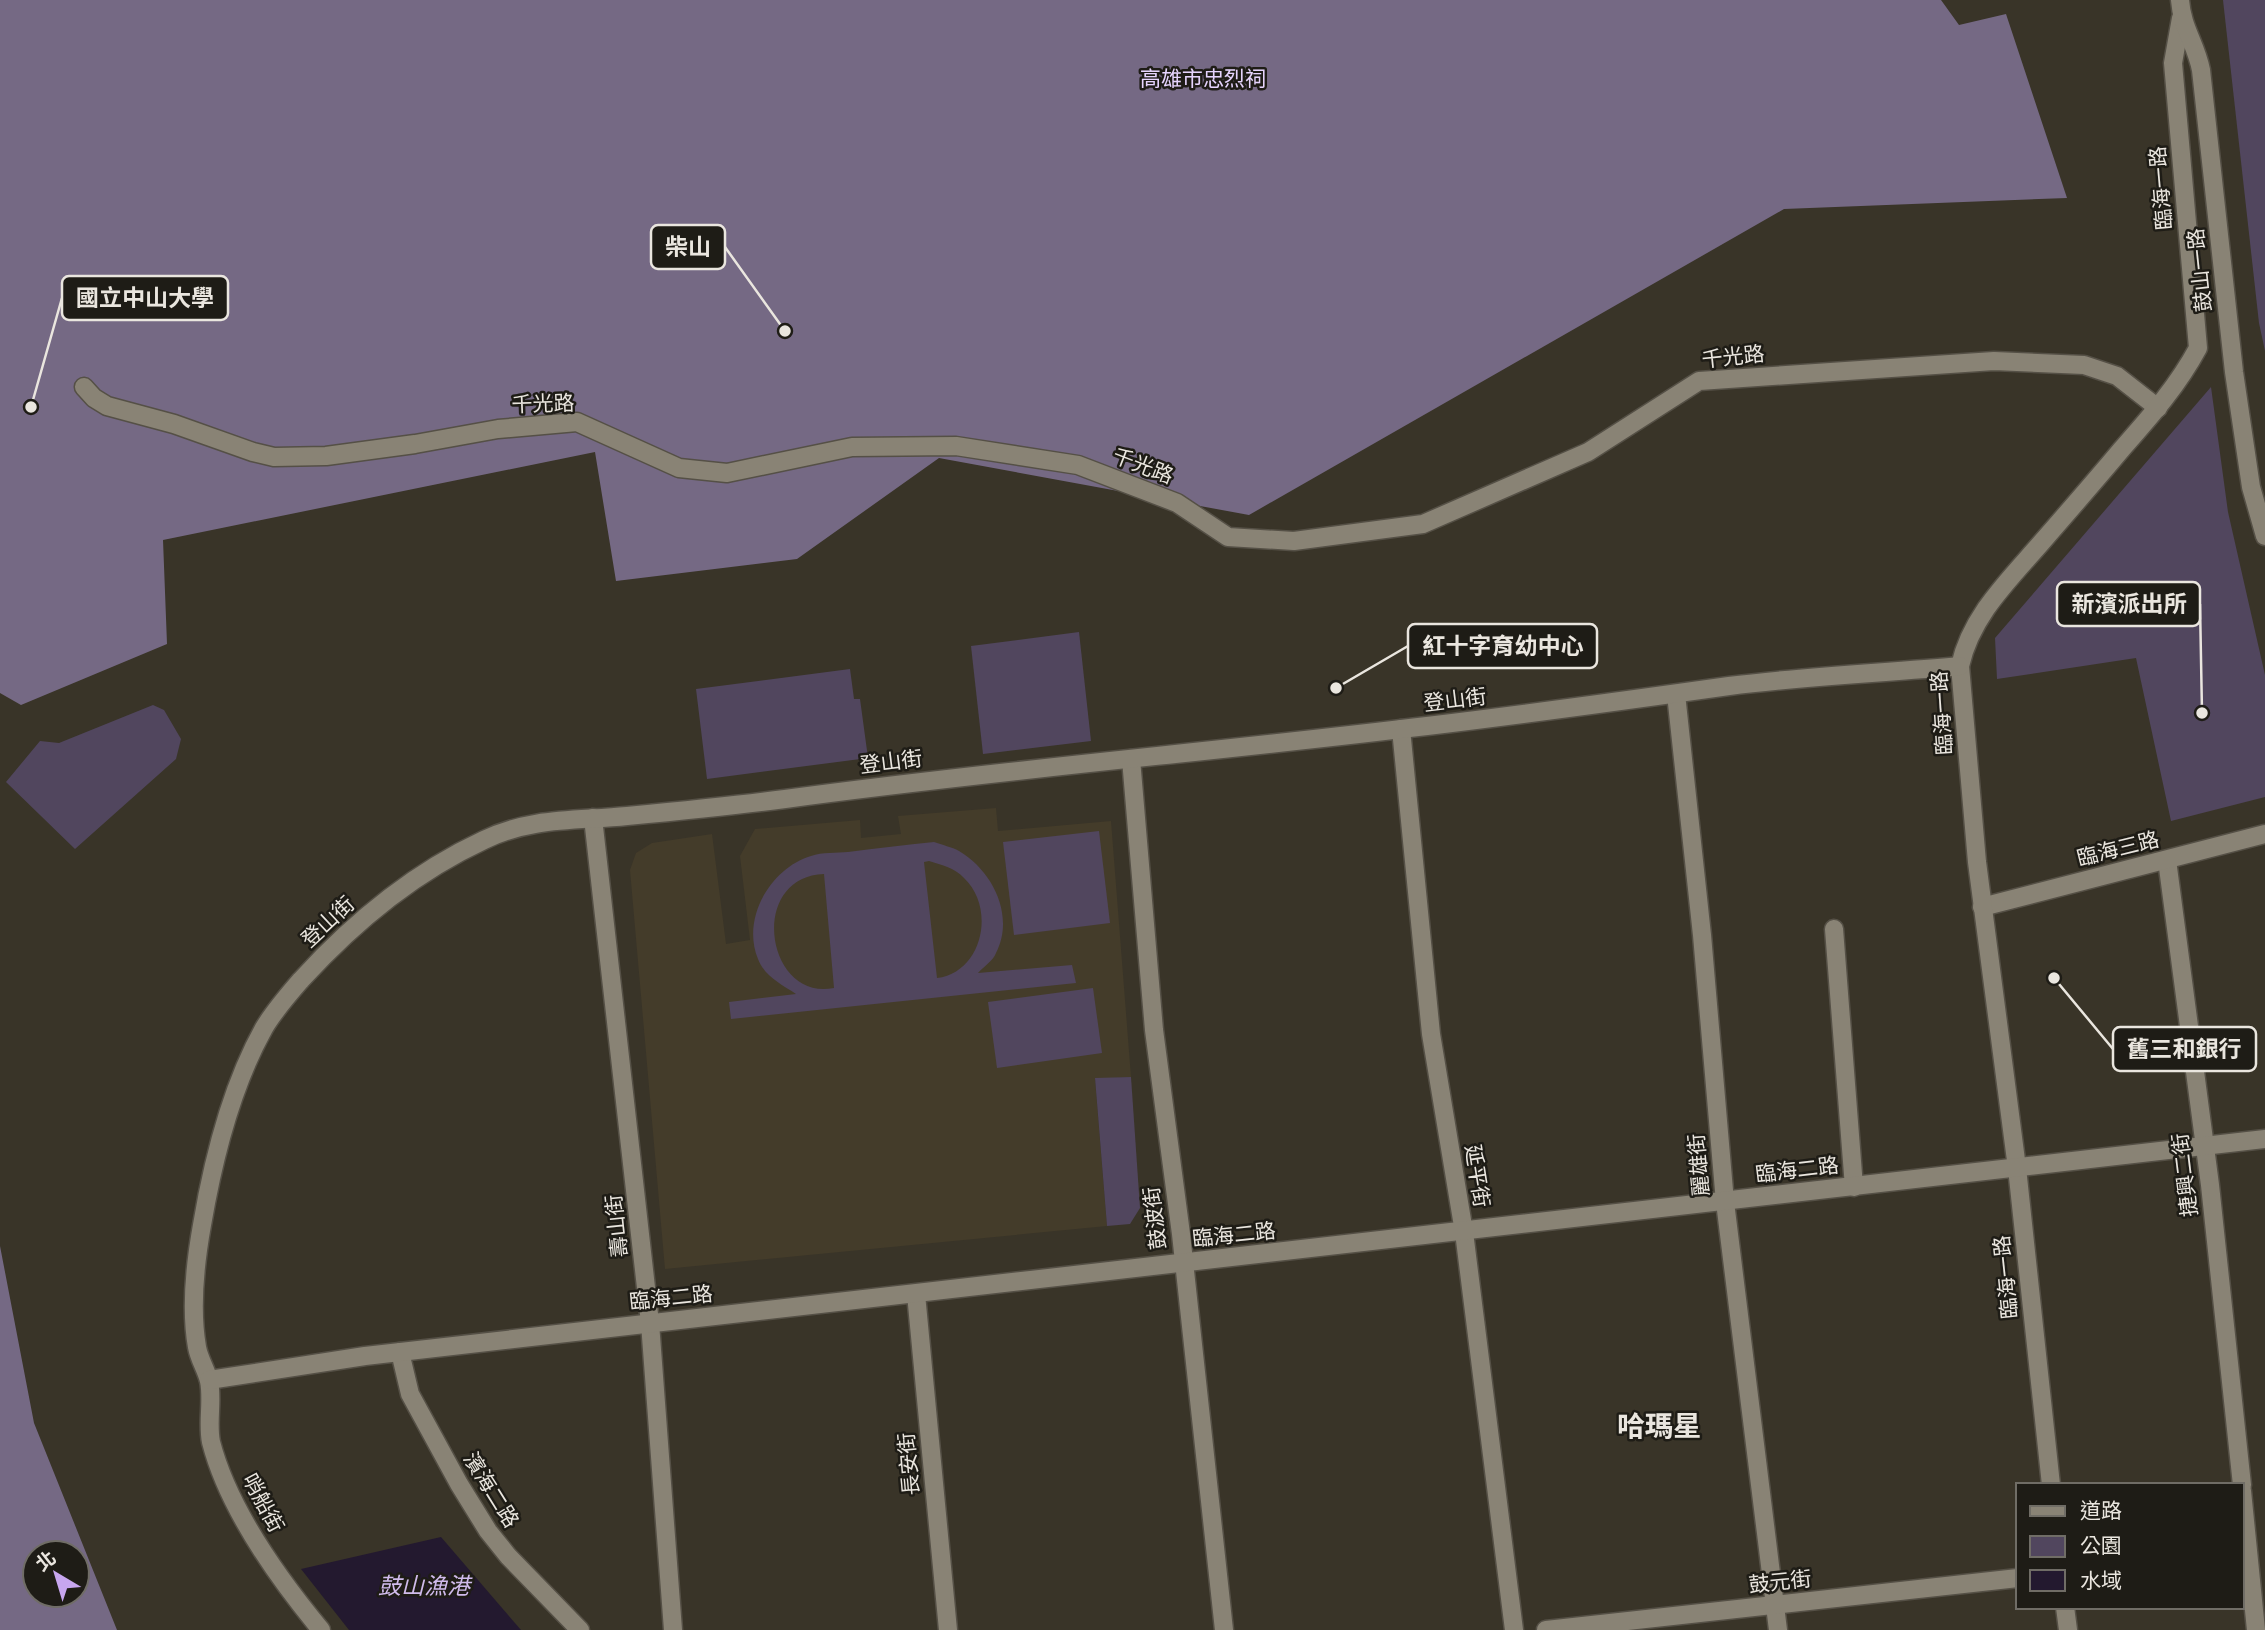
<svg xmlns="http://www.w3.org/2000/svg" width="2265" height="1630" font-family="'PT Sans','Noto Sans TC',sans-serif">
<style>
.built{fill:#443c2a}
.green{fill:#51465e;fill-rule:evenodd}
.forest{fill:#756984;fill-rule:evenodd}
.water{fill:#23192f}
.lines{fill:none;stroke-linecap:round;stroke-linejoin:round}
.street-casing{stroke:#555046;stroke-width:21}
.secondary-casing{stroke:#555046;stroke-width:21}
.street{stroke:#898375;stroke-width:18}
.secondary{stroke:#898375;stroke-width:18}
.labels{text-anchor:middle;stroke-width:5;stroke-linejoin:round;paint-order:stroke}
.park-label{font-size:21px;fill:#e6d4fd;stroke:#1e1c16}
.street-label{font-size:21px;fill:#eae6df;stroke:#1e1c16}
.water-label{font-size:23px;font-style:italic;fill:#d0bbec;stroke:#1e1c16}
.district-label{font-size:28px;font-weight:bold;fill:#eae6df;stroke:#1e1c16}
.leader{fill:none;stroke:#eae6df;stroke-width:2.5}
.callout-dot{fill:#eae6df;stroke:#1e1c16;stroke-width:2.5}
.callout{fill:#1e1c16;stroke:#eae6df;stroke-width:2.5}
.callout-label{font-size:23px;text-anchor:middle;font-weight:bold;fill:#eae6df}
</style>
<rect width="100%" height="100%" fill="#393428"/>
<path class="built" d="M996 808 998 831 1111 821 1131 1077 1095 1079 1107 1226 665 1269 630 870 636 853 652 843 712 834 726 944 750 940 740 856 755 829 860 820 861 838 901 834 898 816Z"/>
<g class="green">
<path d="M2223 0H2265V351L2259 323Z"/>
<path d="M2211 387 2228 512 2265 675V797L2171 821 2136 658 1997 679 1995 638Z"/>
<path d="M1079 632 1091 741 983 754 971 646Z"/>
<path d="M850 669 854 699H860L868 758 707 779 696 689Z"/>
<path d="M153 705 164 710 181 739 176 759 75 849 6 782 40 741 59 743Z"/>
<path d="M1099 831 1110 923 1014 935 1003 842Z"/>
<path d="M934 842C942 845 952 847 959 851 993 871 1015 916 996 953 993 961 983 967 978 973L1072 965 1076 983 731 1019 729 1002 796 994C781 984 765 977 758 959 741 918 771 868 811 856 822 852 837 853 848 852 877 848 905 845 934 842ZM929 861C942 865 955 868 964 878 996 908 983 972 937 978L924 862ZM824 874 834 988C766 1002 747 877 824 874Z"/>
<path d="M1093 988 1102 1053 997 1068 988 1002Z"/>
<path d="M1131 1077 1140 1208 1130 1224 1107 1226 1095 1078Z"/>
</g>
<g class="forest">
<path d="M0 0H1941L1959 25 2006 14 2067 198 1784 209 1249 515 939 458 797 559 616 581 595 452 163 540 167 644 21 705 0 693Z"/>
<path d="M0 1246 34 1423 117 1630H0ZM35 1553H77V1595H35Z"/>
</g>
<path class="water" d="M441 1537 521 1630H349L301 1569Z"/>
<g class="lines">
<g class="street-casing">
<g id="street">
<path d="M84 387 94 398 107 406 174 424 253 452 274 457 326 456 415 444 498 429 577 422 679 468 727 473 852 447 956 446 1078 465 1177 503 1228 537 1294 541 1423 524 1588 452 1699 381 1994 361 2084 365 2117 376 2158 408"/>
<path d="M1676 694 1702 935 1725 1202 1778 1630"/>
<path d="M1401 729 1431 1034 1464 1232 1514 1630"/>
<path d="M1131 759 1154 1030 1181 1234 1224 1630"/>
<path d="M593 818 650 1323 673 1630"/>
<path d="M2167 860 2210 1185 2242 1485"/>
<path d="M1982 907 2265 834"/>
<path d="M1834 929 1854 1187"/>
<path d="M916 1294 948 1630"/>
<path d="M400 1352 410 1394 459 1484 488 1531 508 1556 580 1630"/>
<path d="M2051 1485 2017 1168 1977 862 1960 666C1971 616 2008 581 2041 543 2068 512 2095 481 2121 450 2150 417 2177 387 2198 348L2173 63 2181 18"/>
<path d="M2242 1491 2256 1630"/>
<path d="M2065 1607 2068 1630"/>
<path d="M321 1630C278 1578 228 1508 211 1442 207 1422 213 1401 209 1381 206 1369 199 1359 197 1347 190 1307 195 1264 202 1225 213 1160 231 1087 264 1028 274 1011 288 995 301 980 352 924 415 872 484 840 531 817 577 821 627 816 680 811 732 806 785 799 998 770 1213 752 1427 726 1528 714 1629 700 1729 686 1806 676 1884 673 1960 666"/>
<path d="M1546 1630 2018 1578"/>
</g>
</g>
<g class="secondary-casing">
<g id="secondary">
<path d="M2180 0C2182 28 2196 44 2201 70L2234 372 2251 487 2265 536"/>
<path d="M209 1380 365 1356 2265 1139"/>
</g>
</g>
<use href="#street" class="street"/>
<use href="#secondary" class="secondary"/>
</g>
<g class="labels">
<g class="park-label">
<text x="1203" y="86">高雄市忠烈祠</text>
</g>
<g class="street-label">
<text transform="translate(2161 188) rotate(-95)" y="7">臨海一路</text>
<text transform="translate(2200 270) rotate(-96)" y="7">鼓山一路</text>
<text transform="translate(1733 357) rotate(-6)" y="7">千光路</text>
<text transform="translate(543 404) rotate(-2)" y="7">千光路</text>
<text transform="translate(1143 466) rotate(21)" y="7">千光路</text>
<text transform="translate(1455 700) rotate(-7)" y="7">登山街</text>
<text transform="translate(1942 713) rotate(-94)" y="7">臨海一路</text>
<text transform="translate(891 762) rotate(-7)" y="7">登山街</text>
<text transform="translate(2118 849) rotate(-14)" y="7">臨海三路</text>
<text transform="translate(328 922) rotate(-43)" y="7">登山街</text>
<text transform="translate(1699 1165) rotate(-95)" y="7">麗雄街</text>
<text transform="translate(1797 1170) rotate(-7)" y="7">臨海二路</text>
<text transform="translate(2185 1175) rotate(-97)" y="7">捷興二街</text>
<text transform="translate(1477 1176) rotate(81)" y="7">延平街</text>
<text transform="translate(1155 1218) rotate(-97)" y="7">鼓波街</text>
<text transform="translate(617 1226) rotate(-96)" y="7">壽山街</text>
<text transform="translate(1234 1235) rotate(-6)" y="7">臨海二路</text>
<text transform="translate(2006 1277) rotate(-96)" y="7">臨海一路</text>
<text transform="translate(671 1298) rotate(-6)" y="7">臨海二路</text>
<text transform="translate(909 1464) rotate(-95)" y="7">長安街</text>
<text transform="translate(491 1490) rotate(58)" y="7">濱海二路</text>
<text transform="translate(263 1503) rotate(62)" y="7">哨船街</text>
<text transform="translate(1780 1582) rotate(-6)" y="7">鼓元街</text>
</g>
<g class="water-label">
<text x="424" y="1594">鼓山漁港</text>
</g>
<g class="district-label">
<text x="1659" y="1436">哈瑪星</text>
</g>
</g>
<path class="leader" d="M785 331L725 247M31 407L62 298M2202 713L2200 604M1336 688L1408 646M2054 978L2113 1049"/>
<g class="callout-dot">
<circle cx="785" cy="331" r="7"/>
<circle cx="31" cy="407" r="7"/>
<circle cx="2202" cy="713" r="7"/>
<circle cx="1336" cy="688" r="7"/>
<circle cx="2054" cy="978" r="7"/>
</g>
<g class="callout">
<rect x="651" y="225" width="74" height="44" rx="7"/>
<rect x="62" y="276" width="166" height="44" rx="7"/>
<rect x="2057" y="582" width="143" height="44" rx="7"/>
<rect x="1408" y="624" width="189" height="44" rx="7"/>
<rect x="2113" y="1027" width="143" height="44" rx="7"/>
</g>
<g class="callout-label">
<text x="688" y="255">柴山</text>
<text x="145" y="306">國立中山大學</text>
<text x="2129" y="612">新濱派出所</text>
<text x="1503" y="654">紅十字育幼中心</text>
<text x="2184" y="1057">舊三和銀行</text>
</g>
<rect x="2016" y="1483" width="228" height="126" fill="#1e1c16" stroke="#706d66" stroke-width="2"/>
<rect x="2030" y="1506" width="35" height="10" fill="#898375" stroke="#706d66" stroke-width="2"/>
<text x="2080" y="1518" font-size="21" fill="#eae6df">道路</text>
<rect x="2030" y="1536" width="35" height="21" fill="#51465e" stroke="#706d66" stroke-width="2"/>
<text x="2080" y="1553" font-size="21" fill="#eae6df">公園</text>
<rect x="2030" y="1570" width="35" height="21" fill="#23192f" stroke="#706d66" stroke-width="2"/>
<text x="2080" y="1588" font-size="21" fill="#eae6df">水域</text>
<g transform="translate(56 1574) rotate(322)"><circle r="33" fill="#1e1c16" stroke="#706d66" stroke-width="2"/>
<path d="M0-5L12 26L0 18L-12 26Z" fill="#c7a6ef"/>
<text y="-10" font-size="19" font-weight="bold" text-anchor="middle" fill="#eae6df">北</text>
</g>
</svg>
